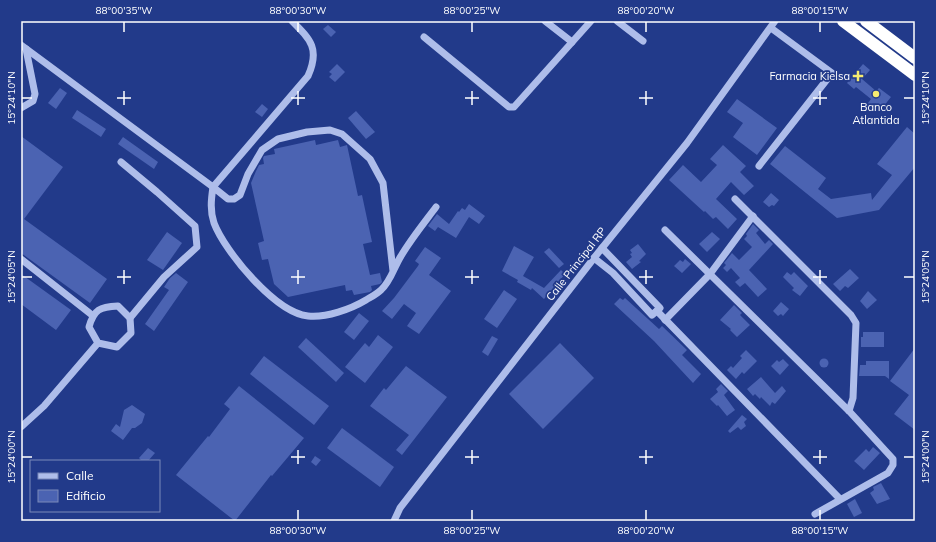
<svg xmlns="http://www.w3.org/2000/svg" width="936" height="542" font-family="Mulish,sans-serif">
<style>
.building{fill:#4b63b2}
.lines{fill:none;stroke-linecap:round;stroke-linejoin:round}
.minor{stroke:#aebdea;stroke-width:7}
.highway{stroke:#fff;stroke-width:12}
.ticks{fill:none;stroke:#fff;stroke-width:1.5}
.poi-dot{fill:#f6eb70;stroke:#223a8a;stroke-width:1.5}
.labels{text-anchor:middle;stroke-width:3.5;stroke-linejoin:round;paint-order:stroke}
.poi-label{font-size:11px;fill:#fff;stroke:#223a8a;text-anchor:end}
.street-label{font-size:11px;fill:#fff;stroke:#223a8a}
.neatline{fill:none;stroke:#fff;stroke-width:1.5}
.ticks-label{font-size:10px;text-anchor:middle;fill:#fff}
</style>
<rect width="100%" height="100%" fill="#223a8a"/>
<g class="building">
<path d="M328 25 336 32 331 37 323 29Z"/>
<path d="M337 64 345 72 335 82 329 77 332 74 329 72Z"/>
<path d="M863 64 870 70 862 79 876 91 879 88 891 97 879 112 868 103 871 99 856 87 854 89 847 83Z"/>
<path d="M60 88 67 93 56 109 48 103Z"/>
<path d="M737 99 777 128 757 155 733 137 743 123 727 112Z"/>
<path d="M262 104 268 109 262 117 255 112Z"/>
<path d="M77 110 106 129 101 137 72 118Z"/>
<path d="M356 111 375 132 366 139 348 118Z"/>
<path d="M907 127 915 134V167L879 210 837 218 770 164 785 146 826 178 818 189 831 199 871 193 872 200 892 175 877 164Z"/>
<path d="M21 136 63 167 24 219 107 279 90 303 21 253Z"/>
<path d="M123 137 158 162 154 169 118 144Z"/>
<path d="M315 140 316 145 338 140 340 147 347 145 358 196 362 195 372 242 363 244 370 275 380 273 382 282 380 284 371 286 372 290 370 292 354 295 352 290 346 291 345 285 288 297 274 284 268 259 262 260 258 243 264 241 251 183 256 171 259 165 264 164 263 158 264 156 275 154 274 149Z"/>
<path d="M723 145 746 166 740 172 754 186 744 195 731 182 716 199 737 219 728 229 716 217 713 219 705 211 704 212 669 180 683 165 701 182 717 165 710 159Z"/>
<path d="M771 193 779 200 774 206 772 205 769 207 763 202Z"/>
<path d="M469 204 485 216 479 224 469 217 456 238 438 227 435 231 428 226 437 214 449 224 458 211 459 212 462 208 465 210Z"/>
<path d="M753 224 759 230 756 233 765 244 769 240 773 244 749 270 767 289 758 297 745 283 740 287 735 282 740 278 731 268 727 272 723 268 726 265 724 263 732 253 739 260 752 247 744 239 747 236 746 234Z"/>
<path d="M167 232 182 243 163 270 147 260Z"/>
<path d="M712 232 720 239 707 252 699 244Z"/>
<path d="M638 244 646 254 639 261 641 262 632 269 626 262 632 257 630 254 632 253 630 250Z"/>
<path d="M514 246 534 257 523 276 544 288 561 270 565 274 544 299 532 288 531 290 517 282 518 280 502 271Z"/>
<path d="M425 247 441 258 429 275 451 291 419 334 407 326 416 313 404 304 392 319 382 311 394 298 418 266 419 264 415 261Z"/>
<path d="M549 248 564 264 559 268 544 252Z"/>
<path d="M685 259 691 264 682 273 674 266 680 260 683 262Z"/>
<path d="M850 269 859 278 848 288 845 286 840 291 833 284Z"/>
<path d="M787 272 791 275 794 272 808 286 800 296 792 290 794 288 783 277Z"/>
<path d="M176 273 188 282 154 331 145 324 169 290 164 287 170 278Z"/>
<path d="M21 274 71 310 56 330 21 304Z"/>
<path d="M504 290 517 299 497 328 484 319Z"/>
<path d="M868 291 877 300 867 309 860 301Z"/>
<path d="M620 298 623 300 625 298 659 329 662 326 687 350 682 355 701 374 693 383 654 341 614 304Z"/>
<path d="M781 302 789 309 783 316 781 314 778 316 773 311Z"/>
<path d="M734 305 742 313 740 315 750 325 737 337 730 330 731 329 720 320Z"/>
<path d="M359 313 369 321 354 340 344 332Z"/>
<path d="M863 332H884V347H861V337H863Z"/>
<path d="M378 335 393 347 365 383 345 367 365 343 369 347Z"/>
<path d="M492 336 498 339 488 356 482 352Z"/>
<path d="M306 338 344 373 336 382 298 347Z"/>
<path d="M560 343 594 378 543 429 509 394Z"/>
<path d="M915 348V430L894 414 909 395 890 381Z"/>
<path d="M746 350 757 361 744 374 742 372 736 379 727 370 731 366 733 368 742 358 740 356Z"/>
<path d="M264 356 329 406 314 425 250 374Z"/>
<circle cx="824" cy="363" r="4.5"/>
<path d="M783 359 789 365 780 375 771 366 777 360 779 362Z"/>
<path d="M866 361H889V379L885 376H859L860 365H866Z"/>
<path d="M406 366 447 397 402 455 396 450 409 435 370 406 384 388 386 390Z"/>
<path d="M761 377 775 393 782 386 786 391 775 404 772 402 770 406 761 397 760 399 755 394 753 396 747 389Z"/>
<path d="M721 384 728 391 724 395 735 410 727 416 718 405 717 406 710 399 718 392 716 389Z"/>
<path d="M239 386 304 438 272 476 271 475 235 521 176 475 208 436 209 437 230 409 224 404Z"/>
<path d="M132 405 145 414 142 423 135 428H132L123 440 111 431 116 424 120 427 124 410Z"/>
<path d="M742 415 747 419 744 422 746 426 741 430 738 427 730 433 728 431Z"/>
<path d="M342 428 394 467 380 487 327 448Z"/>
<path d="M873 447 880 453 864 470 854 461 866 449 869 452Z"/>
<path d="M148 448 155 453 148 461H142L139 458Z"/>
<path d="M315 456 321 460 316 466 311 462Z"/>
<path d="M881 483 890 499 877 504 870 493 874 490 873 487Z"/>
<path d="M855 499 862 513 854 517 847 504Z"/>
</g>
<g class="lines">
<g class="minor">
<path d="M545 21 572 42"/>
<path d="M617 21 643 41"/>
<path d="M424 37 509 107H514L591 21"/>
<path d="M21 45 213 187 308 76C320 49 311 40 292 21"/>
<path d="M21 108 33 101 35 94 26 49"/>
<path d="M121 162 157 192 195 226 197 247 164 277 130 318"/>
<path d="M759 166 832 73 771 28"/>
<path d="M735 199 851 315 856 323 853 398 849 411"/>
<path d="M665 230 849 411 893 459V465L888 473 815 514"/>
<path d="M594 258 613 273 652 315 660 308 602 248"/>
<path d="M21 259 92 315"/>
<path d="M393 271 383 183 370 159 342 134 330 130 307 132 278 139 262 150 248 174 240 195 234 199H228L213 187C211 200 210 211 214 223 225 252 276 313 308 316 326 318 351 309 366 300 371 297 377 294 381 290 391 281 394 267 401 256 411 239 424 223 436 207"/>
<path d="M118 306 130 318 131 333 117 347 98 343 89 327C94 309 100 307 118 306Z"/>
<path d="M657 311 840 499"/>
<path d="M665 320 710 274 753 216"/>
<path d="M21 427 44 406 98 343"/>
<path d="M394 521 400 508 594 258 687 143 775 21"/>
</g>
<g class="highway">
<path d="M843 21 915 75"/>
<path d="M866 21 915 58"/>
</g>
</g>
<path class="ticks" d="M124 22V32M298 22V32M472 22V32M646 22V32M820 22V32M124 91V105M298 91V105M472 91V105M646 91V105M820 91V105M22 98H32M117 98H131M291 98H305M465 98H479M639 98H653M813 98H827M904 98H914M124 270V284M298 270V284M472 270V284M646 270V284M820 270V284M22 277H32M117 277H131M291 277H305M465 277H479M639 277H653M813 277H827M904 277H914M298 450V464M472 450V464M646 450V464M820 450V464M22 457H32M291 457H305M465 457H479M639 457H653M813 457H827M904 457H914M298 510V520M472 510V520M646 510V520M820 510V520"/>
<g class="poi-dot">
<path d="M856 70h4v4h4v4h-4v4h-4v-4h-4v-4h4z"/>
<circle cx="876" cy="94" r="4"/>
</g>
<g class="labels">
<g class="poi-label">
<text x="850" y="80">Farmacia Kielsa</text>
<text x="876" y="111" text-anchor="middle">Banco<tspan x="876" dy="13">Atlantida</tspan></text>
</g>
<g class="street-label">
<text transform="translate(576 264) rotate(-52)" y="4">Calle Principal RP</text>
</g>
</g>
<rect width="936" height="542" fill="none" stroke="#223a8a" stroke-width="44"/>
<rect x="30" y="460" width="130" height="52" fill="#223a8a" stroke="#7a89b9"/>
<rect x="38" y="473" width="20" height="6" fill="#aebdea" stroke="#7a89b9"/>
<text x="66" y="480" font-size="12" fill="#ffffff">Calle</text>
<rect x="38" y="490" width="20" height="12" fill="#4b63b2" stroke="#7a89b9"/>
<text x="66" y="500" font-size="12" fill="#ffffff">Edificio</text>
<rect x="22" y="22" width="892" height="498" class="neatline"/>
<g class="ticks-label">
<text x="124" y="14">88°00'35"W</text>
<text x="298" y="14">88°00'30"W</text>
<text x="472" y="14">88°00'25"W</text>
<text x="646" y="14">88°00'20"W</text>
<text x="820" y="14">88°00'15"W</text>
<text transform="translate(11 98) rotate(-90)" y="4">15°24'10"N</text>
<text transform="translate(925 98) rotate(-90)" y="4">15°24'10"N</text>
<text transform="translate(11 277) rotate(-90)" y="4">15°24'05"N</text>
<text transform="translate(925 277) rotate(-90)" y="4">15°24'05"N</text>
<text transform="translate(11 457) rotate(-90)" y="4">15°24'00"N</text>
<text transform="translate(925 457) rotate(-90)" y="4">15°24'00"N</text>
<text x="298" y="534">88°00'30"W</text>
<text x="472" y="534">88°00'25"W</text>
<text x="646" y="534">88°00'20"W</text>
<text x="820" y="534">88°00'15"W</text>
</g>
</svg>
